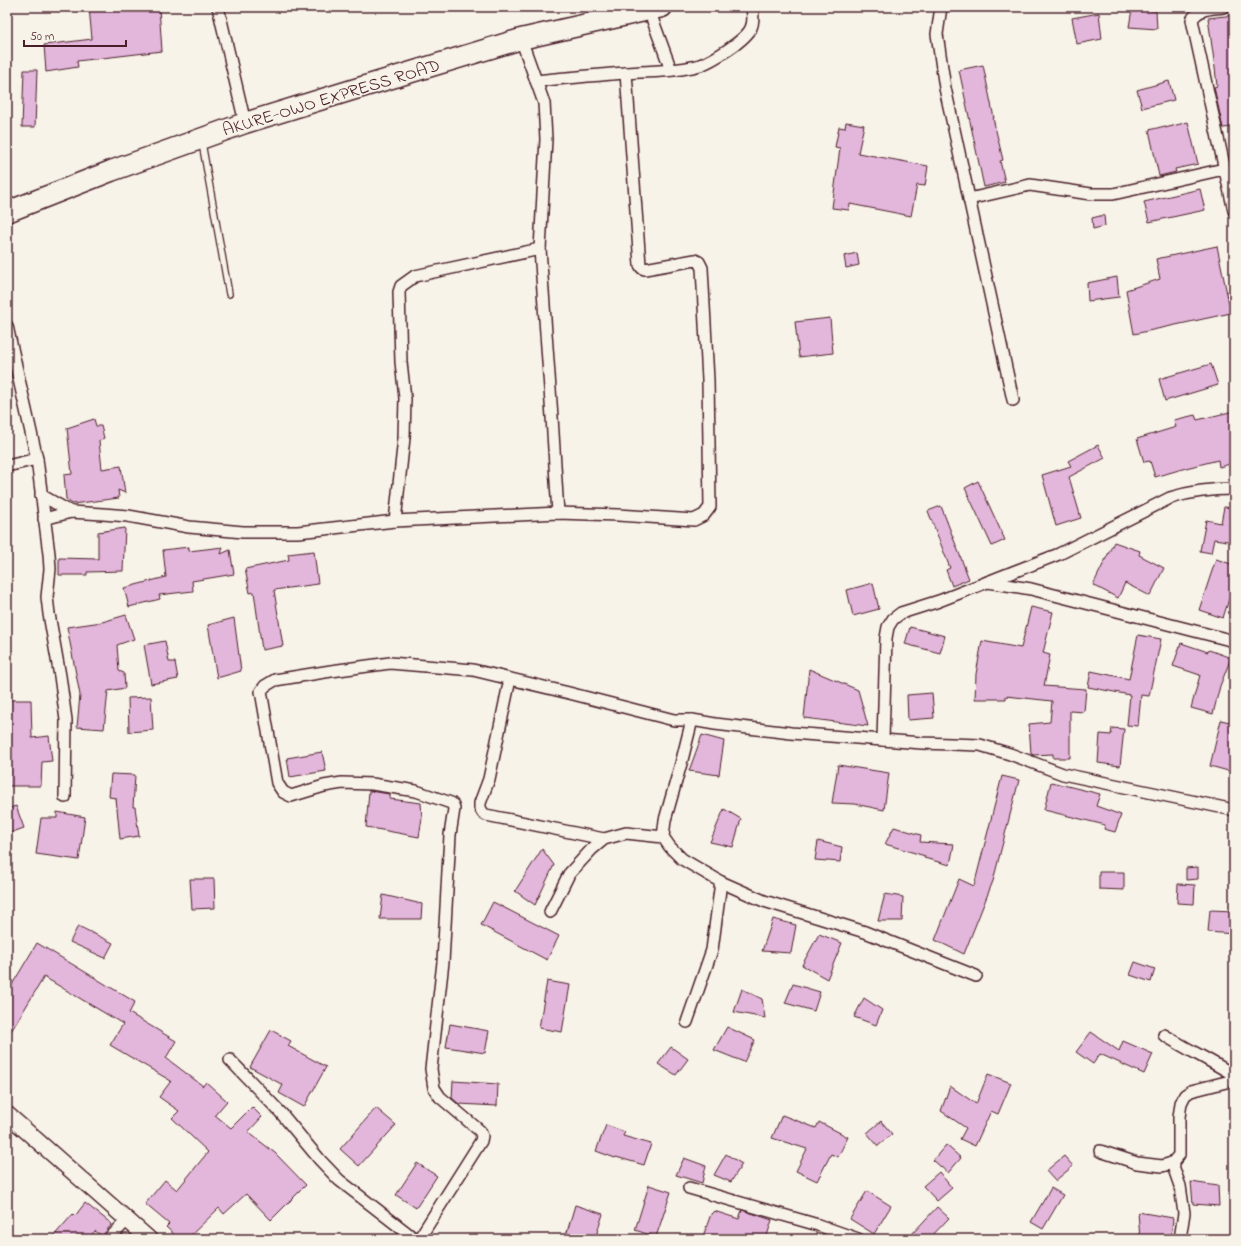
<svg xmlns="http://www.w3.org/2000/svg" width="1241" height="1246" font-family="'Indie Flower',sans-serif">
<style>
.building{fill:#e3b6db;stroke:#4a1f2b}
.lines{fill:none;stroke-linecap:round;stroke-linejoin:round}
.lane-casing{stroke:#4a1f2b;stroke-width:8}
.street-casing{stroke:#4a1f2b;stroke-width:14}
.secondary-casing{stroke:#4a1f2b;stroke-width:18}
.highway-casing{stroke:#4a1f2b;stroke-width:23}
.lane{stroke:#f7f3e8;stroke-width:5.5}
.street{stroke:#f7f3e8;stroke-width:11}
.secondary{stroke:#f7f3e8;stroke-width:15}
.highway{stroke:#f7f3e8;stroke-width:20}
.labels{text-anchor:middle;stroke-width:3;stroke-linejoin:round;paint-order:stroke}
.street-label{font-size:18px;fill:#4a1f2b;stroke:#f7f3e8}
</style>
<rect width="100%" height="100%" fill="#f7f3e8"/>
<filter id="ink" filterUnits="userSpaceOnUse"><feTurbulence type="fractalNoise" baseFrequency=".025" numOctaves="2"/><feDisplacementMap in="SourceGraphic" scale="8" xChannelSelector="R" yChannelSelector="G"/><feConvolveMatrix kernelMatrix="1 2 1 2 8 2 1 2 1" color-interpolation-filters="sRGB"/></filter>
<g filter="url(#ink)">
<g class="building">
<path d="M89 7H159L162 51 77 61 78 67 46 72 44 45 92 39Z"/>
<path d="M1132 9 1156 11 1157 29 1129 27Z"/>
<path d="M1099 13 1102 39 1077 44 1072 18Z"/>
<path d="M1234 15V127L1223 128 1214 87 1217 86 1215 68 1208 18Z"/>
<path d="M983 65 994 118H993L1003 160 1000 161 1005 182 984 187 959 70Z"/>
<path d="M24 70H37L35 127H22Z"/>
<path d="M1169 81 1174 100 1142 108 1137 90Z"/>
<path d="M846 122 864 125 858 153 928 166 925 186 917 185 911 216 850 204 849 210 832 208 840 148 835 147 839 127 845 128Z"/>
<path d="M1188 122 1198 164 1175 169 1176 172 1159 176 1149 130 1165 126V128Z"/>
<path d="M1200 189 1205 210 1149 222 1144 202Z"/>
<path d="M1104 215 1105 226 1093 229 1092 218Z"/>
<path d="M1217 246 1231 313 1134 334 1126 290 1160 279 1156 259Z"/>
<path d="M857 253 859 265 846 268 844 256Z"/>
<path d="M1117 277 1119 297 1088 301 1087 283Z"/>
<path d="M830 318 833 353 799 357 795 322Z"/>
<path d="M1211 364 1218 385 1165 401 1159 379Z"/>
<path d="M1234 411V463L1219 467 1218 460 1186 468 1155 477 1150 461 1144 462 1137 439 1176 427 1174 420 1195 415 1197 420Z"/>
<path d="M94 419 96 426H101L104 438 99 441 102 469 121 466 125 493 118 490 119 498 72 504 66 499 64 475 72 474 67 428Z"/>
<path d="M1098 445 1105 458 1069 477 1081 518 1056 526 1042 475 1071 466 1068 461Z"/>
<path d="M978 481 1005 540 992 546 965 488Z"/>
<path d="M941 506 969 579 952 586 946 570 950 568 928 511Z"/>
<path d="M1224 507 1234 508V542L1214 539 1211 553 1200 551 1206 520 1221 523Z"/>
<path d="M125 528 123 571 87 572V575H59V558L98 559V532Z"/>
<path d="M1114 542 1140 551 1139 555 1164 568 1150 596 1125 583 1118 598 1093 585Z"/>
<path d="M189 547V551L223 547 221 554 230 550 234 574 192 581 193 591 159 595 160 599 129 607 124 588 166 577 163 550Z"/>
<path d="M314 551 318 584 274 590 283 646 262 650 254 592 250 593 245 569 289 560 288 554Z"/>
<path d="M1216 559 1234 565V583L1223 618 1199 610Z"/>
<path d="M873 583 879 609 853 616 847 590Z"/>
<path d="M1031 607 1053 612 1043 653 1050 655 1044 686 1086 689 1084 712 1070 711V758H1053V754L1034 755 1031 754 1029 724 1050 722 1052 701 1006 696V699H975L976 674 982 641 1021 648Z"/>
<path d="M126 615 134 639 117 645 119 671 124 673 125 688 108 691 104 729 77 727 80 695 67 627 102 622Z"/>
<path d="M234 618 241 671 217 678 208 625Z"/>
<path d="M910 627 945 636 940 653 905 644Z"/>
<path d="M1138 635 1161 639 1149 696 1141 695 1138 726 1127 725 1130 695 1088 687 1091 671 1129 679Z"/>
<path d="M165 641 169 662H175L178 679 151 684 144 645Z"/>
<path d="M1181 643 1208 652 1209 650 1231 658 1220 686 1213 714 1191 708 1200 675 1173 666Z"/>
<path d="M809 669 858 690 868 726 804 718Z"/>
<path d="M932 693 934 718 908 720 907 695Z"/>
<path d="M151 697 153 730 129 732 128 698Z"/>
<path d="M7 700H31L32 738 49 736 52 761 42 762 41 786H7Z"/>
<path d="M1221 720 1234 723V765L1232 772 1210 766Z"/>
<path d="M1112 728 1124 729 1120 766 1098 763 1100 734 1111 735Z"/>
<path d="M702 735 724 741 719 775 689 771Z"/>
<path d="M322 752 326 771 290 777 287 758Z"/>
<path d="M838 765 889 773 884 810 855 804 832 803Z"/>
<path d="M111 774 135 775 133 807H135L139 836 120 839 116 798 109 797Z"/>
<path d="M1002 776 1019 780 993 881 964 954 935 940 959 879 974 886Z"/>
<path d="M1051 782 1100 794 1096 806 1121 815 1115 832 1104 829 1105 825 1044 810Z"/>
<path d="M369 791 390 794V799L421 803 422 818 419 837 366 827Z"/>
<path d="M16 806 24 828 7 834V809Z"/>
<path d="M724 809 741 819 733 847 710 842Z"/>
<path d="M57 812 85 817 79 860 36 854 41 818H57Z"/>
<path d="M894 827 921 835 920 842 954 844 950 865 924 858 925 856 885 844Z"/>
<path d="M818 841 842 847 840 862 815 860Z"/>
<path d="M542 849 554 865 535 905 515 891Z"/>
<path d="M1198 867V879L1186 880V868Z"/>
<path d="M1099 872H1124V890L1099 889Z"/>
<path d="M190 879H214L215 908 192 909Z"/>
<path d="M1178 884 1195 885 1194 904 1177 903Z"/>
<path d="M885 894 903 897 902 921H878Z"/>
<path d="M383 895 422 904 421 919H380Z"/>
<path d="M493 902 559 936 547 960 481 925Z"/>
<path d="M1210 910 1234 911V934L1208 932Z"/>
<path d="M773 919 796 925 791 953 762 951Z"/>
<path d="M78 926 113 943 105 958 70 942Z"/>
<path d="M819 934 842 943 827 979 802 965Z"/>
<path d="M37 943 135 1002 129 1013 176 1041 166 1058 203 1086 206 1082 227 1101 215 1115 231 1128 252 1107 262 1117 248 1132 275 1153 306 1185 271 1220 246 1194 224 1214 219 1208 187 1239H179L166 1227 169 1224 145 1204 165 1180 177 1190 208 1152 172 1118 179 1111 159 1097 171 1081 110 1045 123 1024 44 977 7 1038V993Z"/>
<path d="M1135 962 1155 969 1151 982 1130 975Z"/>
<path d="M547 981 570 985 562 1032 539 1028Z"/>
<path d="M793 984 820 992 814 1011 785 1003Z"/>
<path d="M742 989 762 999 765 1018 734 1012Z"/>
<path d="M864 998 882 1010 876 1025 854 1017Z"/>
<path d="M450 1024 489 1031 485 1053 446 1047Z"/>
<path d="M727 1027 755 1040 744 1062 714 1050Z"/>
<path d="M271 1030 291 1041 288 1046 326 1067 304 1107 279 1093 283 1085 250 1067Z"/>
<path d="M1091 1032 1119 1051 1123 1041 1153 1054 1144 1074 1100 1054 1093 1064 1076 1052Z"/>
<path d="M671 1047 688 1059 676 1075 658 1064Z"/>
<path d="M988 1074 1011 1083 998 1114 991 1111 975 1146 960 1139 966 1128 941 1111 950 1086 976 1104Z"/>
<path d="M453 1081 498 1084 497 1106 459 1104 452 1098Z"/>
<path d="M376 1108 396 1125 359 1166 340 1149Z"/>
<path d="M782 1115 816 1128 819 1122 848 1137 838 1157 831 1154 817 1181 796 1171 807 1149 772 1138Z"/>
<path d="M881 1121 892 1134 878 1146 867 1133Z"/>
<path d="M606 1125 625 1132 623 1136 651 1144 644 1165 616 1157 615 1158 596 1151Z"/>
<path d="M946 1145 961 1158 948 1173 933 1160Z"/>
<path d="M726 1154 742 1164 731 1182 714 1175Z"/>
<path d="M1064 1156 1073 1166 1055 1181 1046 1171Z"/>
<path d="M684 1158 706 1166 702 1183 676 1175Z"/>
<path d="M417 1163 437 1176 416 1208 396 1195Z"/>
<path d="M939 1172 952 1188 937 1201 923 1186Z"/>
<path d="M1191 1182 1218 1186 1219 1206 1193 1204Z"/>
<path d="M649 1185 671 1192 656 1237 635 1230Z"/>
<path d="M1051 1188 1063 1195 1043 1229 1031 1222Z"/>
<path d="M867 1191 891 1206 874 1234 850 1219Z"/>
<path d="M85 1203 112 1224 102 1236 95 1231 88 1239H51L73 1214 75 1216Z"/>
<path d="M575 1205 603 1214 595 1239H565Z"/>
<path d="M937 1207 949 1218 929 1239H917L912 1234Z"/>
<path d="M742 1210 772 1220 766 1239H702L711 1214 714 1211 739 1219Z"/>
<path d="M1138 1212 1173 1218 1171 1239H1140Z"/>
</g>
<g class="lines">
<g class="lane-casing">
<path id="lane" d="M202 143 229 294"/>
</g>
<g class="street-casing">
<g id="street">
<path d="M218 7 245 123"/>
<path d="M941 7 937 34 945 88 1013 400"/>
<path d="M1223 7C1210 9 1198 8 1192 20L1234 211"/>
<path d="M649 10 671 70"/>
<path d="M521 39 544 103 546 139 540 249 552 417 558 513"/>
<path d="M536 81C566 78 597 75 627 73 651 71 676 72 700 65 712 61 746 40 751 28 754 22 753 14 752 7"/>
<path d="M969 199 1030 185 1091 194H1113L1224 169"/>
<path d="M7 326 37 459 49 554 50 569 47 597 49 614 60 676 66 720 65 797"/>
<path d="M7 466 37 459"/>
<path d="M41 495 71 512"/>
<path d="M44 519 71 512 103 514 128 516 189 527 243 532H298L395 521 558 513 618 515 694 520 704 515 710 507 708 380 702 268 699 262 695 260 645 269 642 268 640 265 626 73"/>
<path d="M395 521 404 438 405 398 401 362 399 292 401 286 415 276 540 249"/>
<path d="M988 582 1031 589 1234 641"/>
<path d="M510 679 489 779 480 803V808L483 813 486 815 604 839"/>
<path d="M692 720 682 760 665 820 663 837 670 847 682 859 721 882 764 901 865 932 976 976"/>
<path d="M883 740 886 638 888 627 893 619 901 613 939 601 1059 554 1170 498C1192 491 1211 489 1234 489"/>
<path d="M550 912 569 874 592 849 604 839 626 833 663 837"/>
<path d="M687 1022 712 950 721 882"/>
<path d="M1164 1035C1187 1049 1211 1061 1234 1075"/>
<path d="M230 1060 281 1113 320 1160 339 1180 415 1239"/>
<path d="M1100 1151 1137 1163 1162 1166 1172 1163 1179 1155V1117L1181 1103 1185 1095 1191 1091 1234 1080"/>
<path d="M1172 1163 1180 1186 1184 1213 1180 1239"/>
<path d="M689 1188 818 1225 858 1239"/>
<path d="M109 1239 127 1220"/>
<path d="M419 1239 481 1141 482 1136 480 1131 440 1097 434 1088 431 1069 443 962 450 835 454 809 453 805 451 803 416 791 372 784 342 783 324 786 291 796 283 792 277 783 261 691 265 686 275 680 331 671 390 663 473 670 569 693 674 720H692L715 724 791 733 922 743 980 745 1010 754 1063 774 1234 810"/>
</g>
</g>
<g class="secondary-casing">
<path id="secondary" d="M7 1114 149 1239"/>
</g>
<g class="highway-casing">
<path id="highway" d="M7 212 111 171 245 123 352 90 521 39 662 7"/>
</g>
<use href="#lane" class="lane"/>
<use href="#street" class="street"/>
<use href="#secondary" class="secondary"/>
<use href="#highway" class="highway"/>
</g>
</g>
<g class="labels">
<g class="street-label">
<text transform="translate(331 97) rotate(-17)" y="6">AKURE-OWO EXPRESS ROAD</text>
</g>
</g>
<rect width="1241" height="1246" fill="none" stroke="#f7f3e8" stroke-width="24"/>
<rect x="12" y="12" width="1217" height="1222" fill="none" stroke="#4a1f2b" stroke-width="1.5" filter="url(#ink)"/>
<path d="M24 40v6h102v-6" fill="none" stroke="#4a1f2b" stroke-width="2"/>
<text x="30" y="40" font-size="12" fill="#4a1f2b" stroke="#f7f3e8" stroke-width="3" paint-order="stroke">50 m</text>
</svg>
